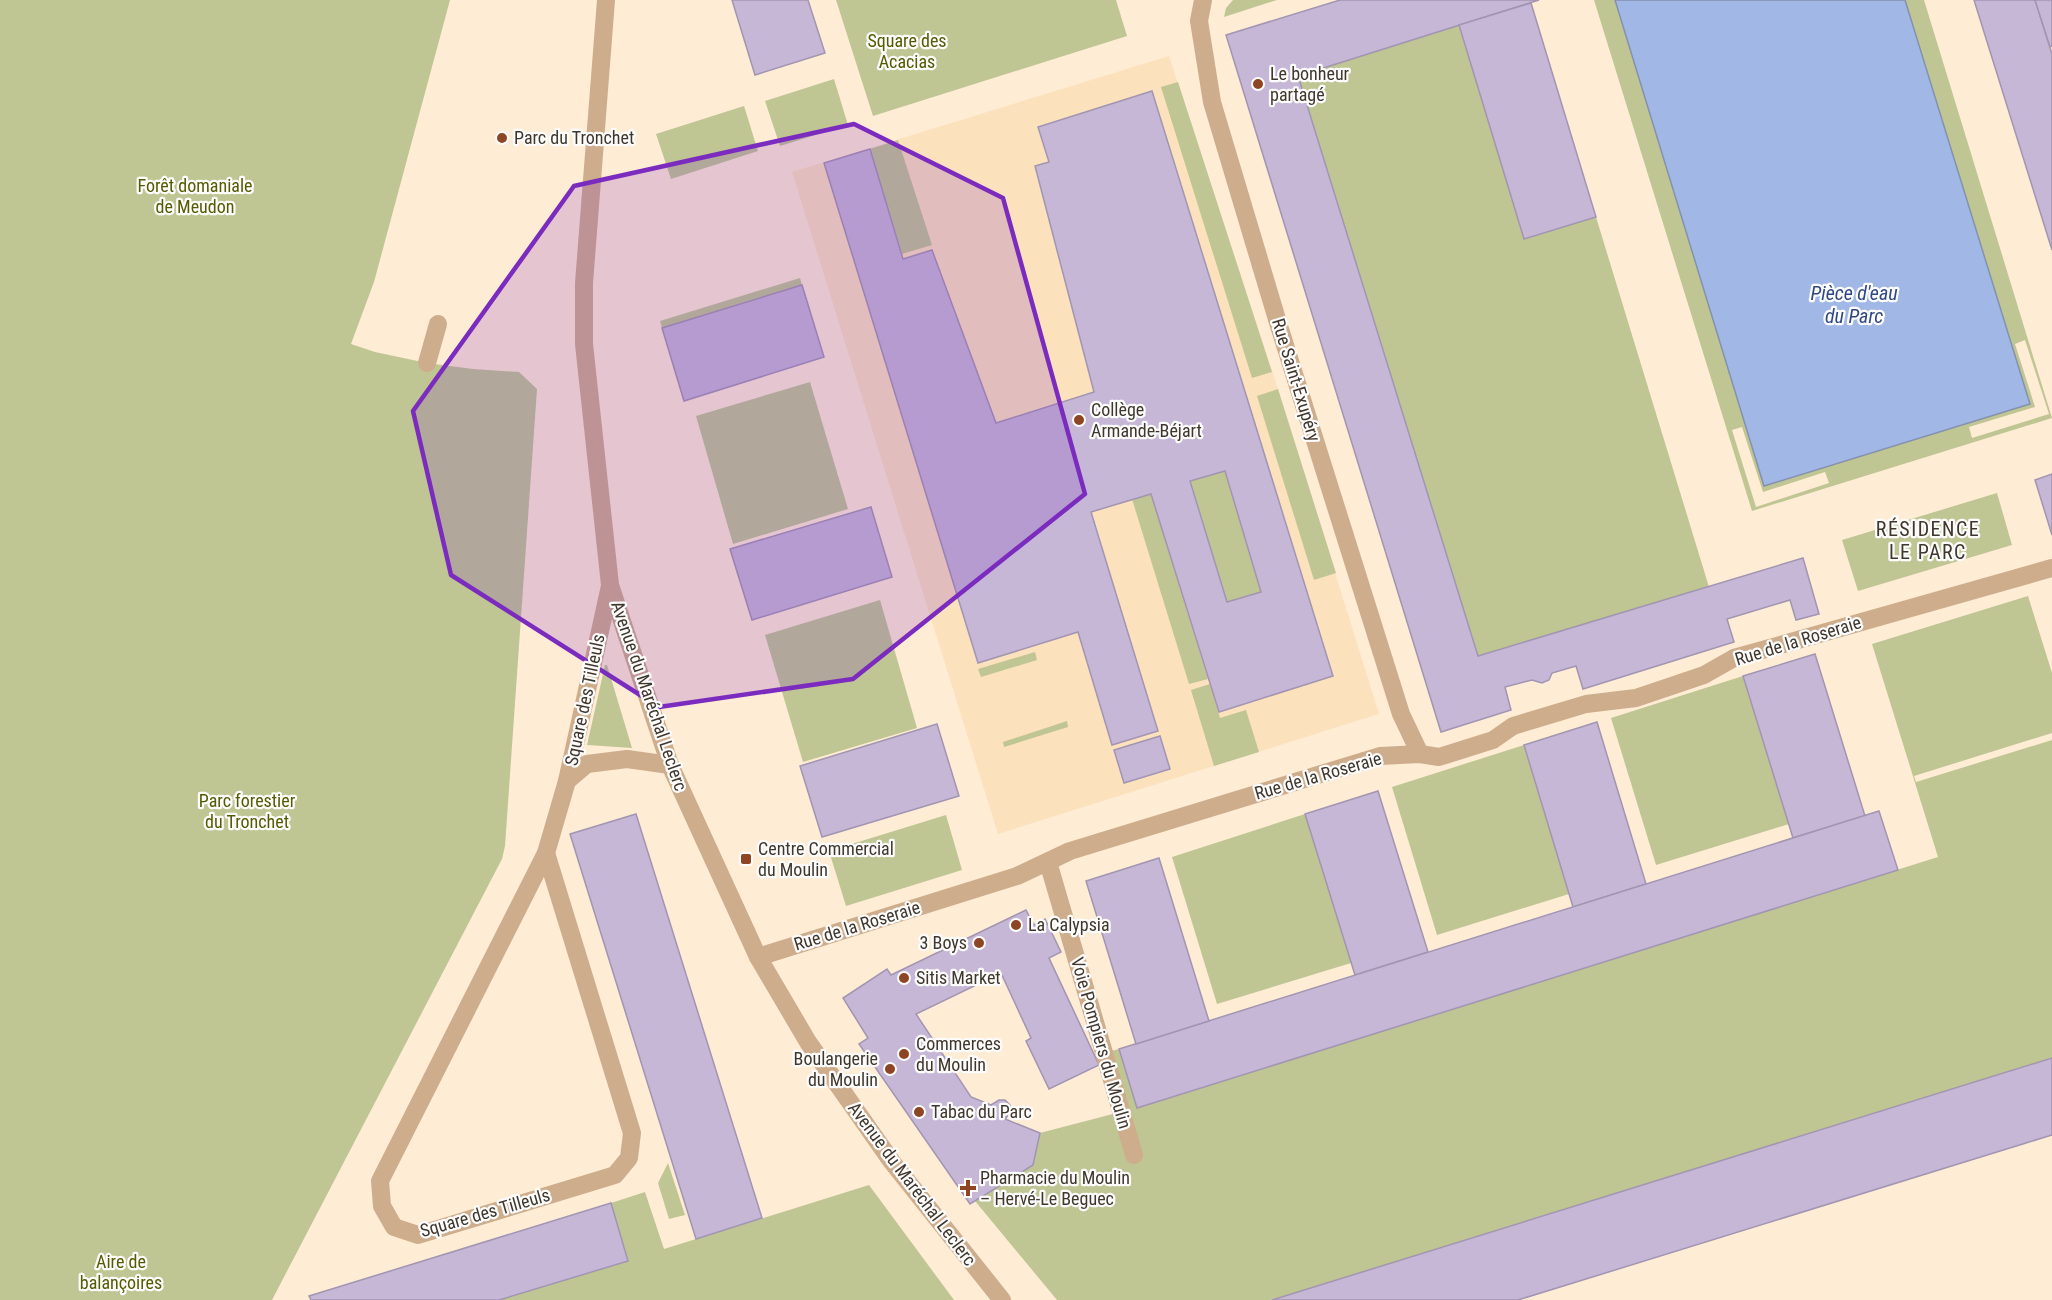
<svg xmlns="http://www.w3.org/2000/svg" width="2052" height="1300" font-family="'Roboto Condensed',sans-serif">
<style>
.built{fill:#fce1bd}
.green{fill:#bfc693;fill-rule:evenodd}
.water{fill:#a1b7e6;stroke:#8491ae;stroke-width:1.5}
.building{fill:#c5b7d5;stroke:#a295b2;stroke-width:1.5;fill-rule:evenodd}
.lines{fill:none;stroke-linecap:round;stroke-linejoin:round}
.lane{stroke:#cead8c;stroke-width:18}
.street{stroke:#cead8c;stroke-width:18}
.marked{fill:#7b2cbf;fill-opacity:0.2;stroke:#7b2cbf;stroke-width:4.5;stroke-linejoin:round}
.poi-dot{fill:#8d4524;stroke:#fcfcfc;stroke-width:2}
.labels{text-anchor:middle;stroke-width:4.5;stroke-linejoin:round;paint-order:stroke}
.park-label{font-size:18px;fill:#555b01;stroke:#fcfcfc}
.poi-label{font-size:18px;fill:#40372c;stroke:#fcfcfc;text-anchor:start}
.street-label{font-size:18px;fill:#40372c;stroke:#fcfcfc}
.water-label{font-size:20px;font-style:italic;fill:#2f4882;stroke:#fcfcfc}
.neighbourhood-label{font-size:20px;letter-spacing:1.5px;fill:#40372c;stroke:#fcfcfc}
</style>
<rect width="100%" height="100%" fill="#feecd5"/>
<path class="built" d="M1169 56 1278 389 1379 714 998 834 792 172Z"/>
<g class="green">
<path d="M0 0H450L374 282 351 344 375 352 427 363 473 369 519 372 537 389 505 846 502 859 272 1300H0Z"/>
<path d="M836 0H1116L1127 36 873 116Z"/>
<path d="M1233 0H1277L1224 17 1226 8Z"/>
<path d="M1594 0H1615L1764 486 2030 404 1905 0H1924L2052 418 1752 511ZM2025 340 2049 414 1972 438 1969 427 2035 407 2015 344ZM1742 427 1763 492 1825 472 1829 483 1756 507 1732 430Z"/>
<path d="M1459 25 1524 239 1596 217 1709 587 1478 656 1298 76Z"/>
<path d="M834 79 848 125 780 146 765 101Z"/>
<path d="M1178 82 1272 372 1252 378 1161 87Z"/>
<path d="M744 106 758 151 671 179 656 134Z"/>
<path d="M898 140 932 245 902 254 870 149Z"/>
<path d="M800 278 802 285 662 328 660 321Z"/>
<path d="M810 382 848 509 733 544 696 416Z"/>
<path d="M1278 389 1336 573 1314 580 1257 396Z"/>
<path d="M1225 471 1261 592 1227 602 1190 481Z"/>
<path d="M1997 493 2012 545 1858 591 1842 540Z"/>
<path d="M1151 494 1208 679 1189 684 1132 499Z"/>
<path d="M2028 596 2052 673V733L1914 776 1916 782 2052 740V1058L1272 1300H1057L975 1201 1033 1165 1040 1133 1128 1110 1111 1051 1119 1049 1137 1108 1938 857 1872 644Z"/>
<path d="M880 600 917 728 803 762 765 635Z"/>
<path d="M1035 652 1037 660 981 677 978 669Z"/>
<path d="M605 665H607L632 748 587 745Z"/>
<path d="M1743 676 1789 824 1656 865 1611 718Z"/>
<path d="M1210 684 1220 718 1246 710 1259 752 1214 766 1191 690Z"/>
<path d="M1067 721 1068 727 1004 747 1003 742Z"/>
<path d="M1524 745 1569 894 1437 935 1392 787Z"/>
<path d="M1305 814 1351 963 1217 1004 1172 857Z"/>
<path d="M946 815 962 870 846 906 829 851Z"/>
<path d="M668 1163 685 1215 669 1219 658 1183Z"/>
<path d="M869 1185 954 1300H498L628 1261 611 1203 645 1192 664 1249Z"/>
</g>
<path class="water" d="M1615 0H1905L2030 404 1764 486Z"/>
<g class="building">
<path d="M732 0H808L825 53 755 75Z"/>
<path d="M1340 0H1539L1298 76 1478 656 1803 558 1819 614 1796 620 1790 600 1727 619 1734 642 1583 689 1576 666 1552 673 1549 680 1542 683 1532 680 1505 687 1511 710 1441 732 1226 35Z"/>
<path d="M1974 0H2035L2052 54V250Z"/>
<path d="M2035 0H2052V46L2050 47Z"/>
<path d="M1531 3 1596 217 1524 239 1459 25Z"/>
<path d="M1152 91 1333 676 1219 712 1151 494 1091 512 1158 731 1112 745 1078 632 978 663 824 163 870 149 903 259 932 250 996 423 1094 392 1035 166 1049 162 1038 127ZM1225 471 1261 592 1227 602 1190 481Z"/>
<path d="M802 285 824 357 684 401 662 328Z"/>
<path d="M2052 474V535L2035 480Z"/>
<path d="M871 507 892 577 752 620 730 549Z"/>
<path d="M1815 654 1865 816 1793 838 1743 676Z"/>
<path d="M1597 722 1646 884 1573 907 1524 745Z"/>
<path d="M937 724 959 796 822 837 800 766Z"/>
<path d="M1160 736 1170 769 1124 783 1114 750Z"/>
<path d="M1378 791 1428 952 1355 975 1305 814Z"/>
<path d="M1879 811 1898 870 1137 1108 1119 1049Z"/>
<path d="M636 814 762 1218 696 1239 570 834Z"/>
<path d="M1159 858 1209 1021 1136 1044 1086 881Z"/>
<path d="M1026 910 1034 925 1045 919 1061 952 1049 958 1099 1065 1049 1089 1026 1041 1031 1038 1001 973 916 1014 971 1097 991 1105 999 1100H1005L1010 1105 1011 1112 1005 1119 1040 1133 1033 1165 970 1204 859 1044 868 1038 843 998 887 969 891 975Z"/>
<path d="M2052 1058V1135L2026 1143 1518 1300H1272Z"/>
<path d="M611 1203 628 1261 499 1300H311L309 1296Z"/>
</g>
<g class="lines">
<g class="lane">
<path d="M427 363 438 324"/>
<path d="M546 853 632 1133 629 1158 615 1175 418 1235 394 1227 382 1206 380 1181Z"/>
<path d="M1048 862 1134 1155"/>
</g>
<g class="street">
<path d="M606 0 584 283V344L610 585 670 765 758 957 808 1042 892 1162 1002 1300"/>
<path d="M1203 0 1199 21 1212 102 1279 326 1401 714 1420 754"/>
<path d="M567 781 587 764 627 759 670 765"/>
<path d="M546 853 567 781 610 586"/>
<path d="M758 957 1017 876 1070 851 1380 756 1420 754 1439 757 1493 740 1513 726 1586 704 1636 698 1704 675 1734 658 2052 568"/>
</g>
</g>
<path class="marked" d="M854 124 1003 198 1085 494 853 679 659 707 451 575 413 411 574 186Z"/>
<g class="poi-dot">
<circle cx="1258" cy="84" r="6"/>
<circle cx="502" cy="138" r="6"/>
<circle cx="1079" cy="420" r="6"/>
<rect x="740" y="853" width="12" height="12" rx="3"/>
<circle cx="1016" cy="925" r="6"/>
<circle cx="979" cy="943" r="6"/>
<circle cx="904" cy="978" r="6"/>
<circle cx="904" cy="1054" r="6"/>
<circle cx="890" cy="1069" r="6"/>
<circle cx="919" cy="1112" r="6"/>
<path d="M965 1179h6v6h6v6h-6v6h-6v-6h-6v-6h6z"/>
</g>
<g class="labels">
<g class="park-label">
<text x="907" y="47">Square des<tspan x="907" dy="21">Acacias</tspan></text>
<text x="195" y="192">Forêt domaniale<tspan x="195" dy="21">de Meudon</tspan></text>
<text x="247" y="807">Parc forestier<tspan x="247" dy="21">du Tronchet</tspan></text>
<text x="121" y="1268">Aire de<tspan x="121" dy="21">balançoires</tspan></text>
</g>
<g class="poi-label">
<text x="1270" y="80">Le bonheur<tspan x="1270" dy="21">partagé</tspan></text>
<text x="514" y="144">Parc du Tronchet</text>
<text x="1091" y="416">Collège<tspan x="1091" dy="21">Armande-Béjart</tspan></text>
<text x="758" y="855">Centre Commercial<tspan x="758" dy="21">du Moulin</tspan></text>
<text x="1028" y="931">La Calypsia</text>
<text x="967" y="949" text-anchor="end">3 Boys</text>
<text x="916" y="984">Sitis Market</text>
<text x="916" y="1050">Commerces<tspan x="916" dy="21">du Moulin</tspan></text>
<text x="878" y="1065" text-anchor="end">Boulangerie<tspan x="878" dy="21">du Moulin</tspan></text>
<text x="931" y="1118">Tabac du Parc</text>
<text x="980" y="1184">Pharmacie du Moulin<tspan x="980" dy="21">– Hervé-Le Beguec</tspan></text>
</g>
<g class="street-label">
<text transform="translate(1296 380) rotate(73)" y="6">Rue Saint-Exupéry</text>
<text transform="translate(1798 641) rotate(-17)" y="6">Rue de la Roseraie</text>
<text transform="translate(649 696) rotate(71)" y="6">Avenue du Maréchal Leclerc</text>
<text transform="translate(585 700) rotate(-78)" y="6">Square des Tilleuls</text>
<text transform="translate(1318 776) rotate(-16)" y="6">Rue de la Roseraie</text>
<text transform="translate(857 926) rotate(-17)" y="6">Rue de la Roseraie</text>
<text transform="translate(1101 1043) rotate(74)" y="6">Voie Pompiers du Moulin</text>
<text transform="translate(912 1184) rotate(53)" y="6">Avenue du Maréchal Leclerc</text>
<text transform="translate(485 1213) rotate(-16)" y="6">Square des Tilleuls</text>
</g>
<g class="water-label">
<text x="1854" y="300">Pièce d'eau<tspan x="1854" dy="23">du Parc</tspan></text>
</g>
<g class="neighbourhood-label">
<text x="1928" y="536">RÉSIDENCE<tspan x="1928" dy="23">LE PARC</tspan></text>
</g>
</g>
</svg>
